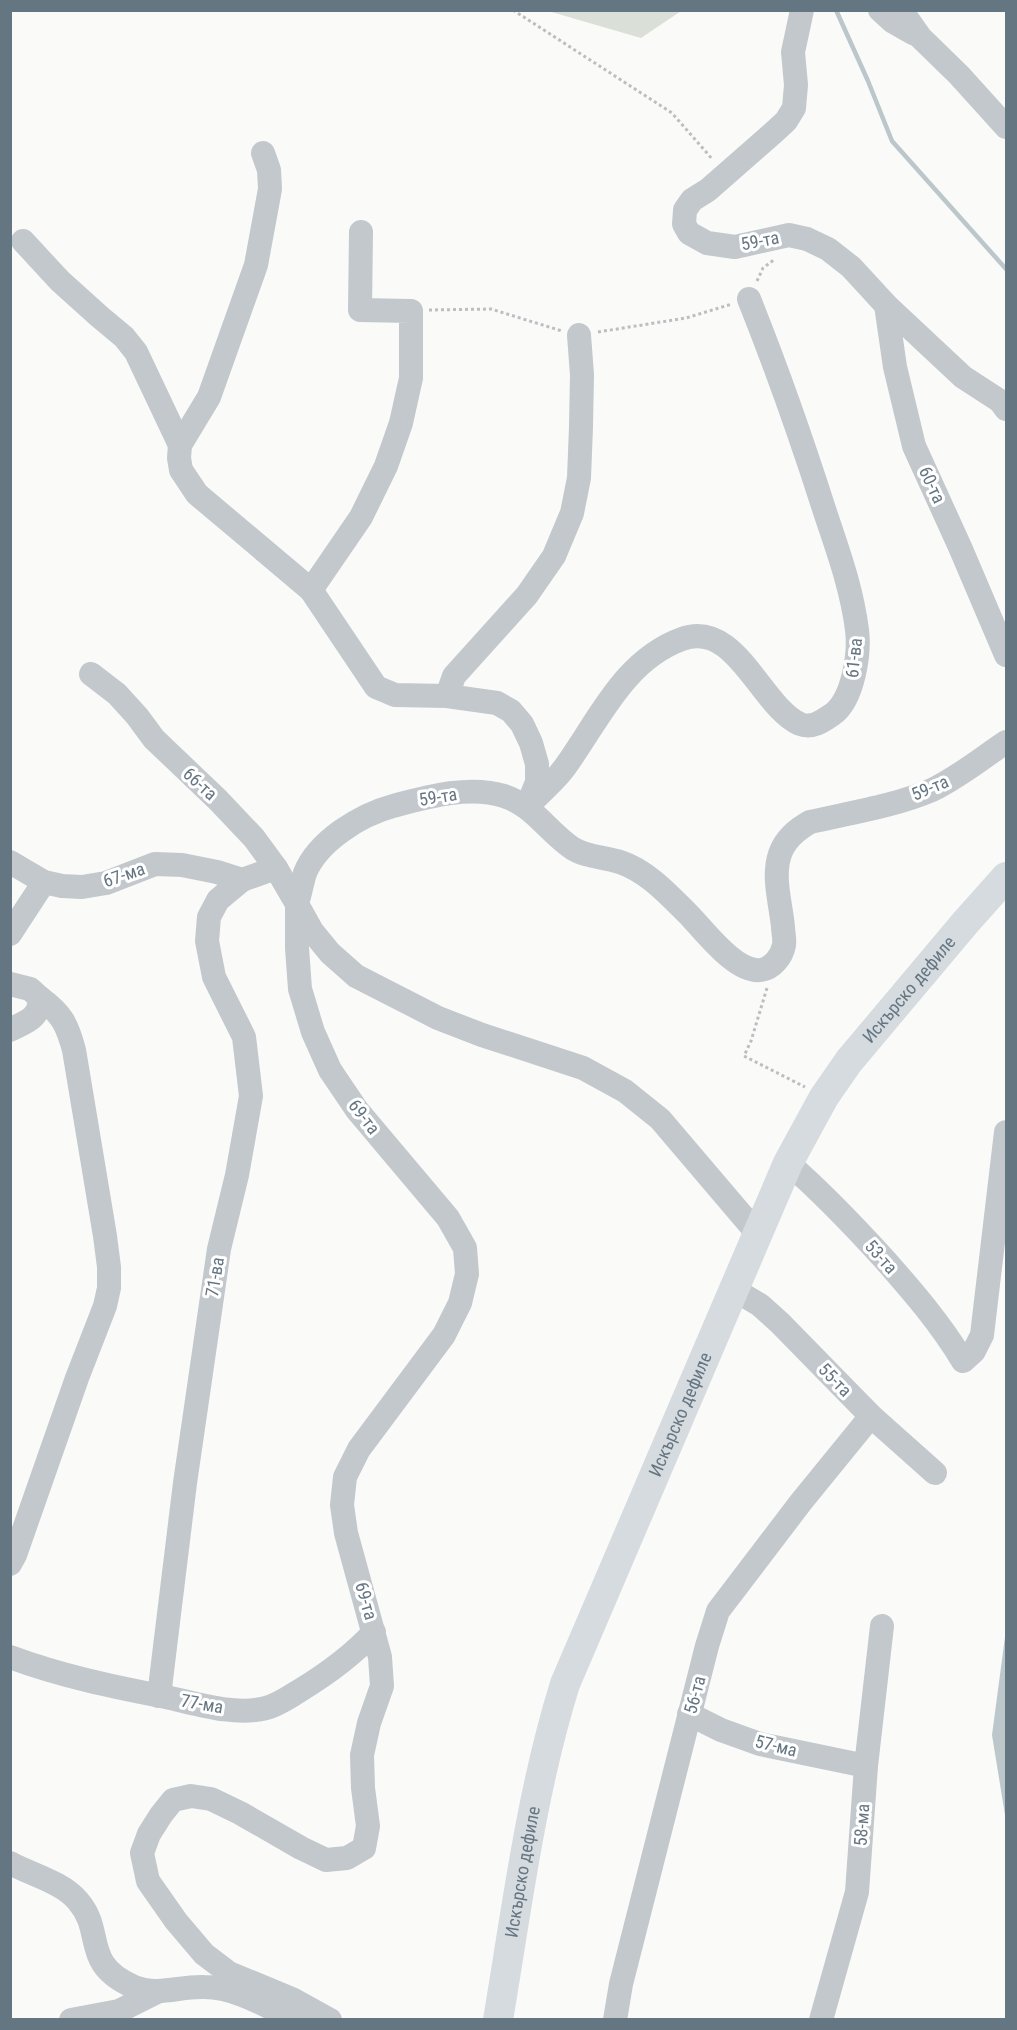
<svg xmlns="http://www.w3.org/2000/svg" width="1017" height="2030" font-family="'Roboto Condensed',sans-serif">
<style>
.green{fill:#dadfd7}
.water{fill:#bbc7cb}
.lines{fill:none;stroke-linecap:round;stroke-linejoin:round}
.stream{stroke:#bbc7cb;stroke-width:4.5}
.path{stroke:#bbbfc2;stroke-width:3;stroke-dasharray:3 3;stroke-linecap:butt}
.minor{stroke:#c3c8cc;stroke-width:24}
.major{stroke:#d6dbdf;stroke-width:30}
.labels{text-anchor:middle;stroke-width:6;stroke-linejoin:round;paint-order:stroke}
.street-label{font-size:18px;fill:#657683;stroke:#fff}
</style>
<rect width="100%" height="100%" fill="#fafaf8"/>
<path class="green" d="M548 11H681L641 38Z"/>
<path class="water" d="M1006 1636V1821L992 1735 1005 1637Z"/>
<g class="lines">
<path class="stream" d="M836 10 868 81 892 141 1006 269"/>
<g class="path">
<path d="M513 10 672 113 713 160"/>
<path d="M757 281 763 268 775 259"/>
<path d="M429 310 491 309 562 331"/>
<path d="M598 332 686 318 732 304"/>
<path d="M767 988 751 1041 744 1056 805 1087"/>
</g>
<g class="minor">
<path d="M802 10 793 52 796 85 794 108 786 121 773 133 708 190 692 200 685 210 684 224 689 233 707 243 735 247 789 235 807 239 828 249 851 267 886 305 963 377 1000 401 1006 409"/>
<path d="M880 10 892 21 913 33"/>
<path d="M901 10 920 37 959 75 1006 127"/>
<path d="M263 153 269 170 270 189 256 265 209 397 180 445 179 458 181 470 197 494 311 590 376 687 395 695 447 696 497 703 511 711 522 724 531 743 537 764V782L527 807"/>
<path d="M23 241 60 281 100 317 124 337 136 352 180 445"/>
<path d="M886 305 895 367 914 446 960 547 1006 655"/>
<path d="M311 590 361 517 386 466 401 423 411 378V311L360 310 361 232"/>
<path d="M91 674 117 694 137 716 154 739 218 800 254 838 276 868 297 904V948L300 989 313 1032 330 1070 357 1110 448 1218 465 1248 467 1274 460 1303 444 1335 359 1449 345 1477 342 1505 346 1533 380 1657 382 1686 369 1723 362 1755 363 1788 368 1826 364 1848 347 1858 326 1860 301 1848 240 1813 211 1799 191 1796 173 1800 161 1815 149 1834 142 1853 148 1881 176 1921 204 1954 229 1973 292 1999 330 2020"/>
<path d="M447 696 454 676 527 595 554 556 572 513 579 478 581 427 582 375 579 335"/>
<path d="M531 803C542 791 556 780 565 767 599 720 624 660 682 639 736 619 760 706 800 724 812 729 823 721 833 714 853 699 860 654 857 630 852 589 838 551 825 512 802 440 777 369 749 299"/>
<path d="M10 862 44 882 62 886 82 887 106 883 155 864 182 865 217 872 242 880 276 868"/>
<path d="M10 934 44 882"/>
<path d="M10 984 30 989 40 998C39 1019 27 1021 10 1030"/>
<path d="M788 1163C823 1193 854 1226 885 1260 914 1293 940 1323 963 1361L974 1351 982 1335 1006 1132"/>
<path d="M757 1233 660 1119 625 1091 583 1068 482 1035 438 1018 356 976 330 953 312 931 297 904C300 894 302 883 305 873 318 841 360 815 393 806 427 797 469 785 504 796 533 805 548 832 572 848 585 857 605 857 620 862 647 871 668 894 688 914 704 930 736 974 761 970 773 968 782 956 784 945 785 939 783 932 783 927 781 904 772 877 780 854 785 839 796 830 810 822 849 813 895 806 932 790 959 777 982 758 1006 742"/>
<path d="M733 1289 760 1305 780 1323 871 1416 935 1473"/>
<path d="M10 1564 15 1555 77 1378 105 1306 109 1288V1267L105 1236 74 1050C67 1024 62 1014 40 998"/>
<path d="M10 1657C61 1676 114 1687 166 1697 198 1704 234 1716 266 1708 278 1705 289 1697 299 1691 327 1674 352 1656 374 1632"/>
<path d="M159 1696 185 1483 219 1249 237 1175 251 1096 244 1037 214 977 207 941 209 917 218 900 242 880"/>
<path d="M689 1714 721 1730 760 1744 866 1766"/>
<path d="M10 1863C32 1875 62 1882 78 1901 105 1932 81 1963 132 1986 159 1997 178 1986 204 1987 236 1987 266 2006 294 2020"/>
<path d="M71 2020 119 2011 155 1993"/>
<path d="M615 2020 621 1984 707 1646 718 1611 801 1502 871 1416"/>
<path d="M821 2020 857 1892 866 1766 882 1626"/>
</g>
<path class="major" id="s1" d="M498 2020C517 1907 531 1793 565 1684L788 1163 824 1097 849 1061 965 923 1006 877"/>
</g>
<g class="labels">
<g class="street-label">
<text transform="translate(760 241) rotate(-11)" y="6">59-та</text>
<text transform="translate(932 485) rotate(65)" y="6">60-та</text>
<text transform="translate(854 658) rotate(-84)" y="6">61-ва</text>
<text transform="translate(200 784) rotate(42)" y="6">66-та</text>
<text transform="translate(930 788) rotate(-23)" y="6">59-та</text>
<text transform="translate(438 797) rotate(-9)" y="6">59-та</text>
<text transform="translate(124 875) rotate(-19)" y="6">67-ма</text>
<text dy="6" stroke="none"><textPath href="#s1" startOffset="1122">Искърско дефиле</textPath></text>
<text transform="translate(364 1117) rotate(52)" y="6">69-та</text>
<text transform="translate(881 1257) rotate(48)" y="6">53-та</text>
<text transform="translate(215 1277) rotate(-81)" y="6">71-ва</text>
<text transform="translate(835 1380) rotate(46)" y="6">55-та</text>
<text dy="6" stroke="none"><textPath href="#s1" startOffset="636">Искърско дефиле</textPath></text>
<text transform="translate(366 1601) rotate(74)" y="6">69-та</text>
<text transform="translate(695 1695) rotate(-75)" y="6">56-та</text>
<text transform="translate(202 1704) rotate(10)" y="6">77-ма</text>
<text transform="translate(776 1746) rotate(14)" y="6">57-ма</text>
<text transform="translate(862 1825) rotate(-86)" y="6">58-ма</text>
<text dy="6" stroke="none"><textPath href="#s1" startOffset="150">Искърско дефиле</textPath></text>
</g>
</g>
<rect width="1017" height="2030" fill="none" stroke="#657683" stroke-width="24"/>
</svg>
